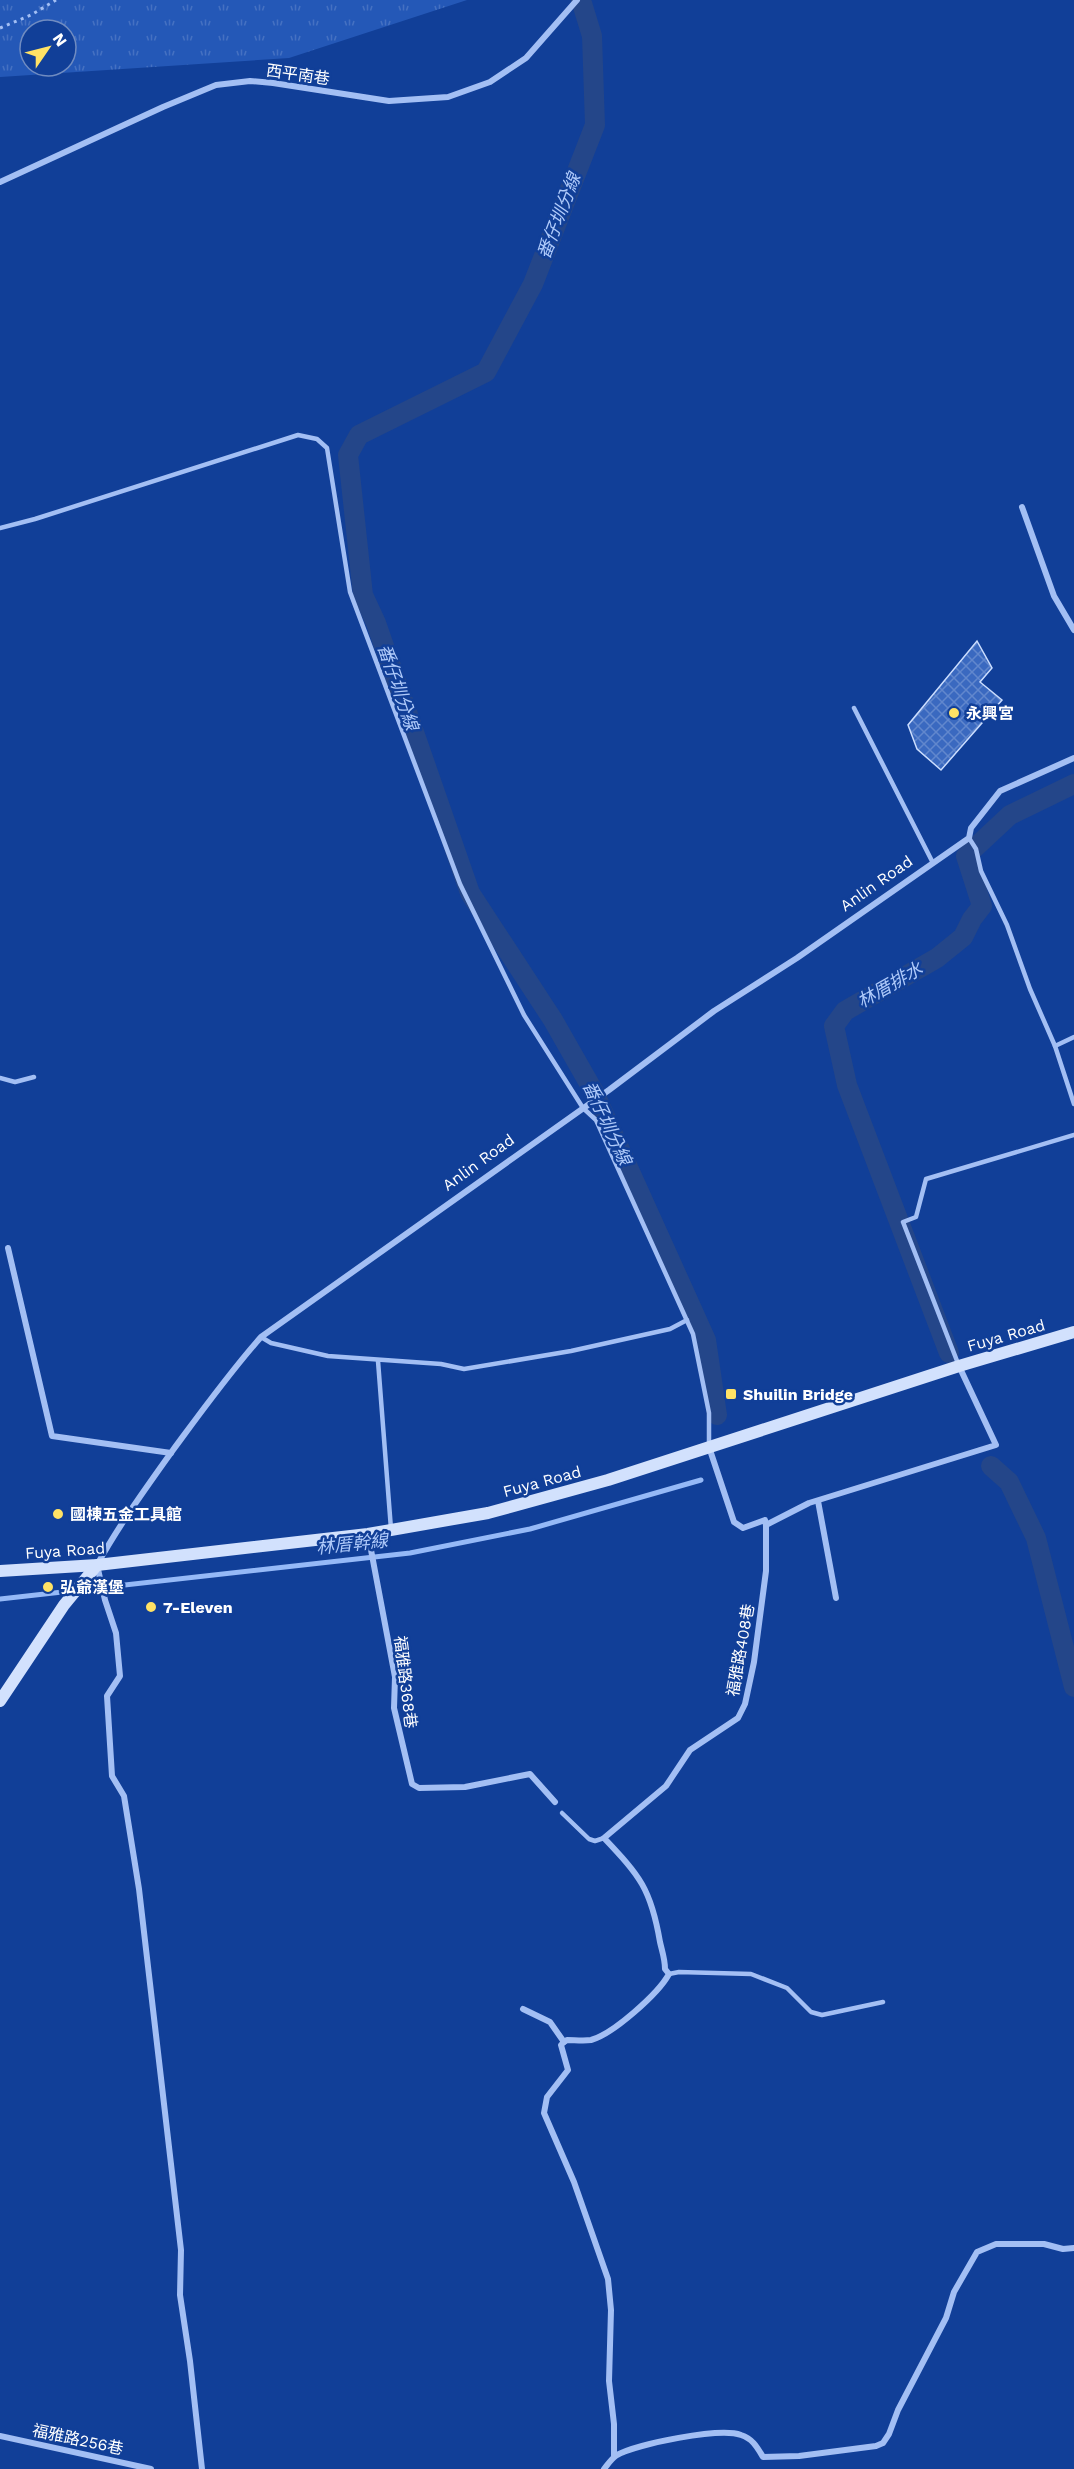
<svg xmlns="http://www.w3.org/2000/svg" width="1074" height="2469" font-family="'Work Sans','Noto Sans TC',sans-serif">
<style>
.park{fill:url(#park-tufts);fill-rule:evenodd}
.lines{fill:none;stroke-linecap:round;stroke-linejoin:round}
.stream{stroke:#95b9f7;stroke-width:5}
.canal{stroke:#244689;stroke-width:20}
.building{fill:url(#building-cross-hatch);stroke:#cbddfe;stroke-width:1.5}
.path{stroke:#a3bff4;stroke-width:3;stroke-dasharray:3 4.5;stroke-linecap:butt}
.lane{stroke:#a3bff4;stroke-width:4.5}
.street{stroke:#a3bff4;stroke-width:6}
.secondary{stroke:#d2e1fd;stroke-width:12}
.poi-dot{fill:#ffe265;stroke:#113f98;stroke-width:2}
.labels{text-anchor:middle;stroke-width:5;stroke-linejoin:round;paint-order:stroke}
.street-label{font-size:16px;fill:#fff;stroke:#113f98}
.poi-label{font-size:16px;font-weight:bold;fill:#fff;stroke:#113f98;text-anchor:start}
.water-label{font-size:18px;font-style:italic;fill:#afcafa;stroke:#113f98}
</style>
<defs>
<pattern id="park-tufts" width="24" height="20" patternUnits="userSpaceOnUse" patternTransform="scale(1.5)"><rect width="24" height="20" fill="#2458b7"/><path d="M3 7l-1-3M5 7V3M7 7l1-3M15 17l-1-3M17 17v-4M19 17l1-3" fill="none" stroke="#4571c2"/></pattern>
<pattern id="building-cross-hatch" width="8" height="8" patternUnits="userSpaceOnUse" patternTransform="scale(1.5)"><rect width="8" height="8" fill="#3a69c0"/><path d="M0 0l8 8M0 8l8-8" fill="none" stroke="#6187cd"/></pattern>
</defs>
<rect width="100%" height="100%" fill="#113f98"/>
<path class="park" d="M0 0H467L289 58 0 77ZM30 30H66V66H30Z"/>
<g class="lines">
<path class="stream" d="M0 1599 410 1553 530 1529 701 1480"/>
<g class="canal">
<path d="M581 0 592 36 595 125 533 284 486 372 359 435 348 455 363 595 376 623 470 893 553 1020 594 1092 706 1340 717 1415"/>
<path d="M949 1353 847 1085 834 1026 845 1011 937 958 963 937 972 919 982 906 966 856 1010 815 1074 784"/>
<path d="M991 1466 1009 1482 1036 1538 1074 1687"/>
</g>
</g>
<path class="building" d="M977 641 992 668 980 682 1002 700 941 770 917 749 908 725Z"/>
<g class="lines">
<path class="path" d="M0 28 31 15 56 0"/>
<g class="lane">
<path d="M0 528 35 519 298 435 317 439 327 448 350 592 460 884 524 1015 583 1108 596 1120 693 1334 709 1413V1446"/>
<path d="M854 708 933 863"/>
<path d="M969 838 976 849 981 871 1007 925 1030 989 1055 1046 1074 1104"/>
<path d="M1055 1046 1074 1037"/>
<path d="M0 1078 15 1082 34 1077"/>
<path d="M261 1337 271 1343 328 1356 441 1364 464 1369 571 1351 670 1329 687 1320"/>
<path d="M378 1361 391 1529"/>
<path d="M959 1366 903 1222 916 1217 926 1179 1074 1135"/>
<path d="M562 1813 589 1839 595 1841 604 1838"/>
<path d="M669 1974 679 1972 751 1974 787 1988 811 2012 822 2015 883 2002"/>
</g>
<g class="street">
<path d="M0 182 163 107 216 85 250 81 273 83 389 101 448 97 490 82 526 58 577 0"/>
<path d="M1022 507 1054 596 1074 630"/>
<path d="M8 1248 52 1436 171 1453"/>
<path d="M818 1501 836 1598"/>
<path d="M766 1525 809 1503 996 1445 959 1366"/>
<path d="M368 1534 395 1677 394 1708 412 1784 419 1788 465 1787 530 1774 555 1802"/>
<path d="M523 2009 550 2022 564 2042 561 2045 568 2070 547 2097 544 2113 574 2182 608 2279 611 2310 609 2381 614 2424V2456"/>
<path d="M564 2042 567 2040C574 2040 584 2041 591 2040 613 2034 658 1994 669 1974L665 1969C665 1959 662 1951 660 1942 651 1889 640 1876 604 1838L666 1786 690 1750 738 1718 745 1704 754 1662 766 1571V1525L765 1520 743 1528 734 1522 709 1447"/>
<path d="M0 2436 151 2469"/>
<path d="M202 2469 190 2361 180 2295 181 2250 139 1889 124 1796 112 1776 107 1696 120 1676 116 1633 105 1600 97 1565C119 1525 146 1488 173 1450 201 1412 229 1373 261 1337L609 1090 714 1011 797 958 969 838 971 828 1000 791 1074 758"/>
<path d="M604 2469C608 2464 612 2458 617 2455 637 2444 720 2427 741 2435 753 2439 757 2447 763 2457L799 2456 876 2446 883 2443 889 2434 898 2410 946 2318 954 2292 977 2252 996 2244H1044L1063 2249 1074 2248"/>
</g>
<g class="secondary">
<path d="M0 1571 97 1565 368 1534 488 1513 608 1480 959 1366 1074 1332"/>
<path d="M0 1701 64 1605 97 1565"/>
</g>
</g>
<g class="poi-dot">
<circle cx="954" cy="713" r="6"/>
<rect x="725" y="1388" width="12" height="12" rx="3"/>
<circle cx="58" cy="1514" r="6"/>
<circle cx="48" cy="1587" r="6"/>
<circle cx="151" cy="1607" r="6"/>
</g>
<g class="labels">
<g class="street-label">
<text transform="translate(298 74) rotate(8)" y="6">西平南巷</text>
<text transform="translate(876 883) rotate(-35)" y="6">Anlin Road</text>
<text transform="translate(478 1162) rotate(-36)" y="6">Anlin Road</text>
<text transform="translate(1006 1335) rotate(-16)" y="6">Fuya Road</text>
<text transform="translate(542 1481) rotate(-15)" y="6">Fuya Road</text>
<text transform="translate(65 1550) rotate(-4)" y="6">Fuya Road</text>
<text transform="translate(740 1650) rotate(-80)" y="6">福雅路408巷</text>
<text transform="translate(406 1682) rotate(83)" y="6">福雅路368巷</text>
<text transform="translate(78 2439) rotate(12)" y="6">福雅路256巷</text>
</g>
<g class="poi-label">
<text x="966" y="719">永興宮</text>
<text x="743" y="1400">Shuilin Bridge</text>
<text x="70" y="1520">國棟五金工具館</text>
<text x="60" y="1593">弘爺漢堡</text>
<text x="163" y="1613">7-Eleven</text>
</g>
<g class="water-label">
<text transform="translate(559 216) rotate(-69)" y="6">番仔圳分線</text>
<text transform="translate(398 687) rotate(71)" y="6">番仔圳分線</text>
<text transform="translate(890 985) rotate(-30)" y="6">林厝排水</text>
<text transform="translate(607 1123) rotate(65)" y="6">番仔圳分線</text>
<text transform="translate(352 1544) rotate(-6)" y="6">林厝幹線</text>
</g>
</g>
<g transform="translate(48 48) rotate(55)"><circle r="28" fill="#113f98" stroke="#708cc1" stroke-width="1.5"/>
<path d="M0-4.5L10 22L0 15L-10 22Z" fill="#ffe265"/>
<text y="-9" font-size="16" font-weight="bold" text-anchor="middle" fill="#ffffff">N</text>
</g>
</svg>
